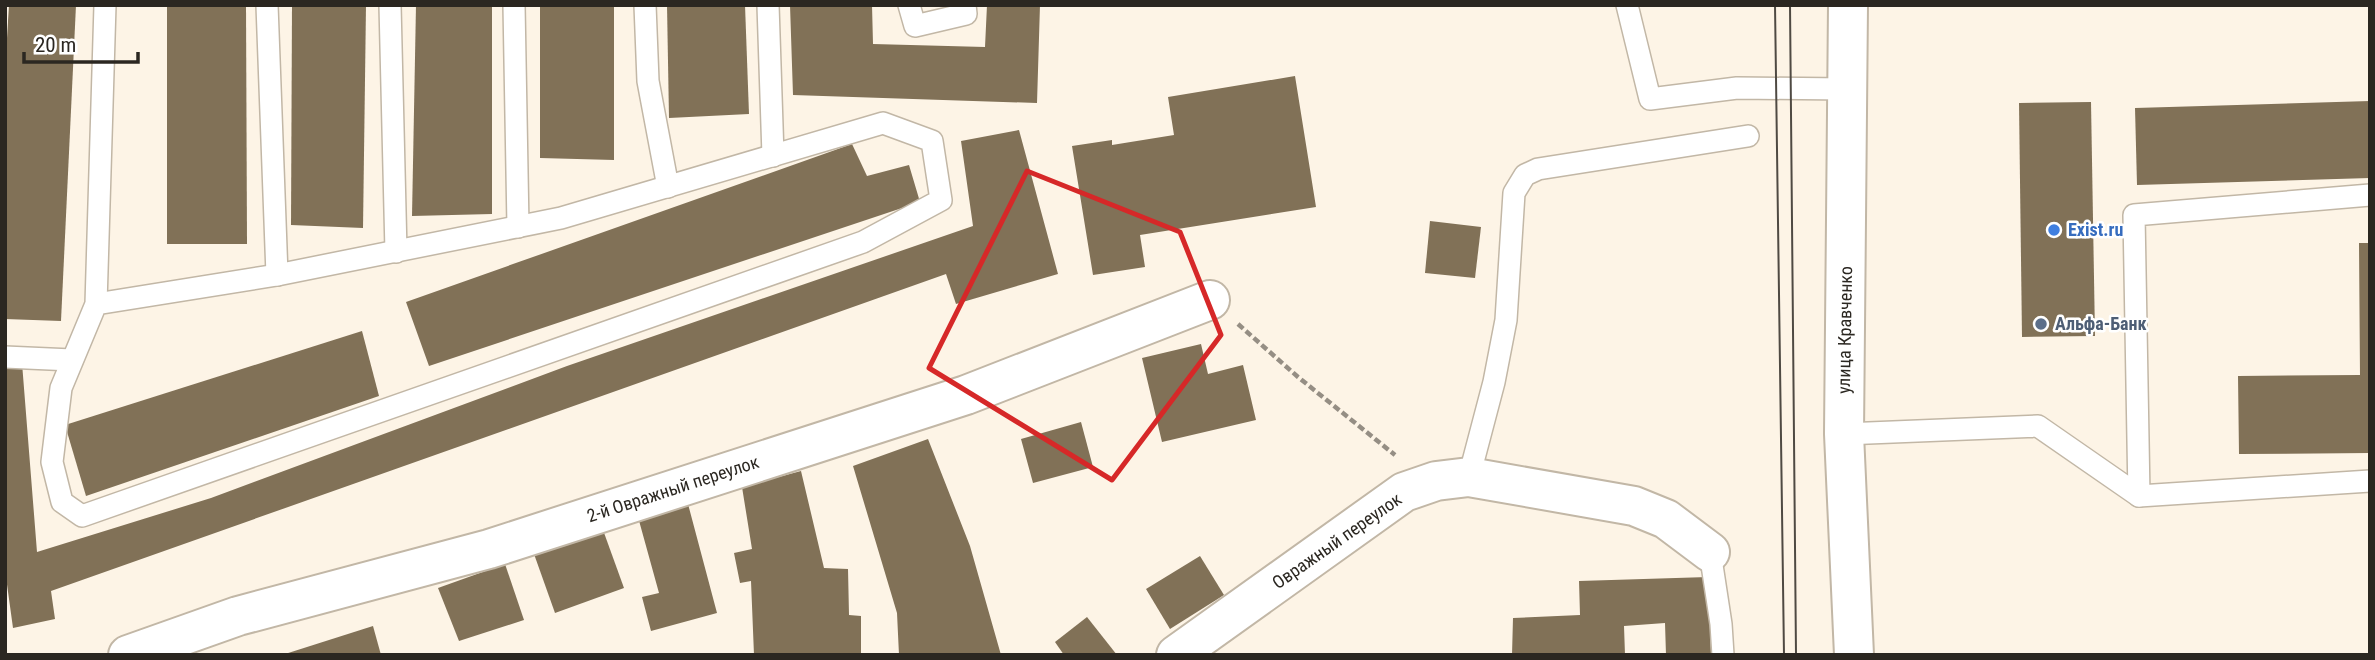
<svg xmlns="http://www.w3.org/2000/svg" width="2375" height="660" font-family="'Roboto Condensed',sans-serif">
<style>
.building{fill:#817157}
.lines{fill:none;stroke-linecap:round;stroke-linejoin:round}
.service-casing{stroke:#c2b7a6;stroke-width:24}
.minor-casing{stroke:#c2b7a6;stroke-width:42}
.primary-casing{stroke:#c2b7a6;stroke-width:42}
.path{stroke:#958e84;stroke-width:4.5;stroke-dasharray:7 3.5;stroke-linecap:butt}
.service{stroke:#fff;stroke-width:21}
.minor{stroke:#fff;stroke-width:38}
.primary{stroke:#fff;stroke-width:38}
.tram{stroke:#4f4a43;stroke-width:2}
.marked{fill:none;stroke:#d62828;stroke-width:5;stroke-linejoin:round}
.shop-dot{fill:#3f7fe0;stroke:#fff;stroke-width:2.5}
.service-dot{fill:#5c6f8a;stroke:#fff;stroke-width:2.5}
.labels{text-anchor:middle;stroke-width:5;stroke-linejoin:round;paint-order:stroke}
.shop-label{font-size:18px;font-weight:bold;fill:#366cbe;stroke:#fff;text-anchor:start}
.service-label{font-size:18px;font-weight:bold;fill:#4e5e75;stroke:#fff;text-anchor:start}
.street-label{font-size:18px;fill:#2b2721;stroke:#fff}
</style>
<rect width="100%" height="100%" fill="#fdf4e6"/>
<g class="building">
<path d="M9 5H76L61 321 5 319V71Z"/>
<path d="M167 5H246L247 244H167Z"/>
<path d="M292 5H366L363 228 291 225Z"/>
<path d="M416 5H492V214L412 216Z"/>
<path d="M540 5H614V160L540 158Z"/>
<path d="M667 5H745L749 114 669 118Z"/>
<path d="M790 5H872L873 44 985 47 987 5H1040L1037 103 793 95Z"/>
<path d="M1295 76 1316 207 1140 235 1145 267 1093 275 1072 146 1112 140V145L1174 135 1168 97Z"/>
<path d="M2370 101V178L2137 185 2135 108Z"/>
<path d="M2091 102 2095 336 2022 337 2019 103Z"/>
<path d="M1019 130 1058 274 956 304 946 274 51 591 55 619 13 628 5 570V367L22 363 37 552 211 498 567 366 973 226 961 141Z"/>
<path d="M852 144 867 176 909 165 920 202 429 366 406 302Z"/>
<path d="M1430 221 1481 227 1475 278 1425 273Z"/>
<path d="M2359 243H2370V453L2239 454 2238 376 2360 375Z"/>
<path d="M362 331 379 396 86 496 65 425Z"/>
<path d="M1201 344 1208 374 1243 365 1256 420 1162 442 1142 358Z"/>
<path d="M1081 422 1093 467 1033 483 1021 439Z"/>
<path d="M928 439 970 546 1001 655H899L897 613 853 466Z"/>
<path d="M801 471 824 568 848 569 849 615 861 616V655H754L751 581 740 583 734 553 752 549 742 487Z"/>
<path d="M688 504 717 613 651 631 642 597 659 593 638 517Z"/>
<path d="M603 530 624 588 555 613 534 554Z"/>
<path d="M1200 556 1224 595 1170 629 1146 589Z"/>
<path d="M505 564 524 620 459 641 438 588Z"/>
<path d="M1708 577 1711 655H1666L1665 623 1624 626 1625 655H1512L1513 618 1580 615 1579 581Z"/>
<path d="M1087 617 1117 655H1064L1055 642Z"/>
<path d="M373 626 381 655H285V654Z"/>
</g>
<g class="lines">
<g class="service-casing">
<g id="service">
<path d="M267 5 277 275"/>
<path d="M390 5 396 252"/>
<path d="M514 5 518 227"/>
<path d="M645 5 648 81 668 187"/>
<path d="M768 5 773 156"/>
<path d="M909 5 915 26 966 14 965 5"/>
<path d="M1627 5 1650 99 1737 88 1847 89"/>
<path d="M96 304 277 275 561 218 883 123 932 141 941 200 863 242 82 516 62 502 52 462 61 388 96 304 105 5"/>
<path d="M5 357 72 360"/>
<path d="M1844 434 2038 426 2139 496 2370 481"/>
<path d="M1469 477 1494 382 1506 320 1514 193 1525 175 1538 169 1748 136"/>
<path d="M2139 496 2134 215 2370 195"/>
<path d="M1710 552 1721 624 1723 655"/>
</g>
</g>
<g class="minor-casing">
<g id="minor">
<path d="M128 655 238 616 489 549 966 395 1210 300"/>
<path d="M1176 655 1404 492 1436 481 1469 477 1634 506 1666 519 1710 552"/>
</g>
</g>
<g class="primary-casing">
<path id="primary" d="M1848 5 1844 434 1854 655"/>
</g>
<path class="path" d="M1238 324 1298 377 1395 455"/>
<use href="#service" class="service"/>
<use href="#minor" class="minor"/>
<use href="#primary" class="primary"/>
<g class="tram">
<path d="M1775 5 1784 655"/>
<path d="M1790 5 1796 655"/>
</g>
</g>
<path class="marked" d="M1027 171 1180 232 1221 335 1112 480 929 368Z"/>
<circle class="shop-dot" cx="2054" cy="230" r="7"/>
<circle class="service-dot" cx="2041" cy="324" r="7"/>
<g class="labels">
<g class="shop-label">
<text x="2068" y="236">Exist.ru</text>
</g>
<g class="service-label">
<text x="2055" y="330">Альфа-Банк</text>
</g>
<g class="street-label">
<text transform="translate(1845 330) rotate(-89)" y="6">улица Кравченко</text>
<text transform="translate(673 489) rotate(-18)" y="6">2-й Овражный переулок</text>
<text transform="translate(1337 541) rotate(-35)" y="6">Овражный переулок</text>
</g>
</g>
<rect width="2375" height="660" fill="none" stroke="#2b2721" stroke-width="14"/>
<path d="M24 52v10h114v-10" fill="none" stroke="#2b2721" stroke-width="3.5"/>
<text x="35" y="52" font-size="21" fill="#2b2721" stroke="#ffffff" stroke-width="5" paint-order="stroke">20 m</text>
</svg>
